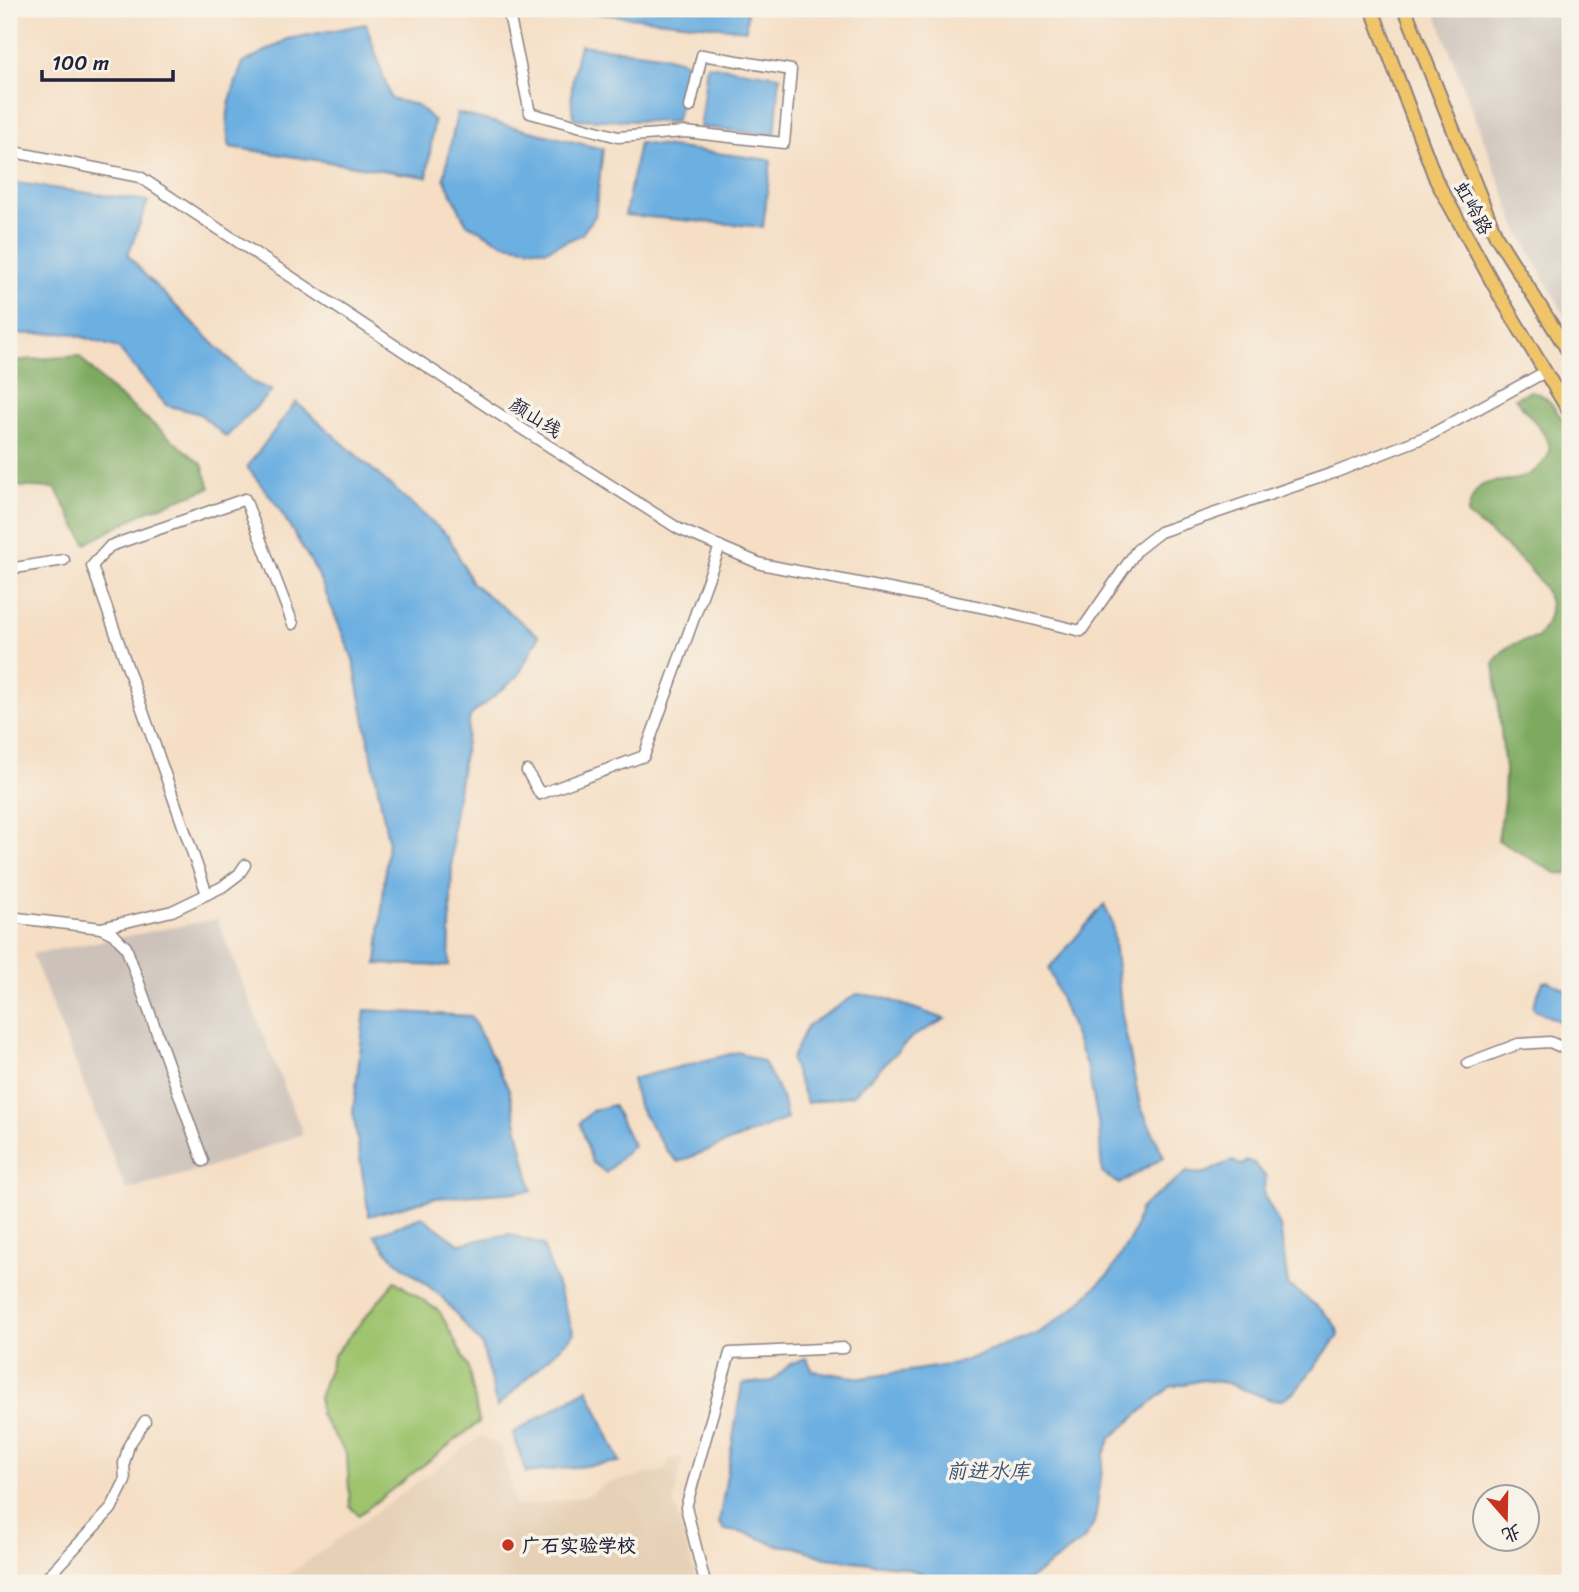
<svg xmlns="http://www.w3.org/2000/svg" width="1579" height="1592" font-family="Sriracha,'LXGW WenKai TC',sans-serif">
<style>
.built{fill:#e6d0b6}
.industrial{fill:#ccc2b9}
.green{fill:#9ec46e;stroke:#607354;stroke-width:2}
.forest{fill:#7eaa61;stroke:#50664e;stroke-width:2}
.water{fill:#6cafe1;stroke:#47688e;stroke-width:2}
.lines{fill:none;stroke-linecap:round;stroke-linejoin:round}
.minor-casing{stroke:#8c8080;stroke-width:13}
.major-casing{stroke:#8c8080;stroke-width:16}
.minor{stroke:#fff;stroke-width:10}
.major{stroke:#f0c469;stroke-width:12}
.poi-dot{fill:#c8321e;stroke:#f7f3e8;stroke-width:2.5}
.labels{text-anchor:middle;stroke-width:7;stroke-linejoin:round;paint-order:stroke}
.street-label{font-size:19px;fill:#22223b;stroke:#f7f3e8}
.poi-label{font-size:19px;font-weight:bold;fill:#22223b;stroke:#f7f3e8;text-anchor:start}
.water-label{font-size:21px;font-style:italic;fill:#3c5375;stroke:#f7f3e8}
</style>
<rect width="100%" height="100%" fill="#f7f3e8"/>
<filter id="ink" filterUnits="userSpaceOnUse"><feTurbulence type="fractalNoise" baseFrequency=".0143" numOctaves="2"/><feDisplacementMap in="SourceGraphic" scale="14" xChannelSelector="R" yChannelSelector="G"/><feConvolveMatrix kernelMatrix="1 2 1 2 8 2 1 2 1" color-interpolation-filters="sRGB"/></filter>
<filter id="wash" filterUnits="userSpaceOnUse"><feTurbulence type="fractalNoise" baseFrequency=".00686" numOctaves="4" result="noise"/><feDisplacementMap in="SourceGraphic" scale="28" xChannelSelector="R" yChannelSelector="G"/><feGaussianBlur stdDeviation="1.57" result="paint"/><feColorMatrix in="noise" values="0 0 0 0 0 0 0 0 0 0 0 0 0 0 0 0 0 1.4 0 .05"/><feComposite in="paint" operator="in"/></filter>
<g filter="url(#wash)">
<rect width="100%" height="100%" fill="#f5dec4"/>
<path class="built" d="M482 1436 501 1447 516 1507 585 1497 607 1483 664 1471 671 1458 683 1457 674 1502 697 1583H277Z"/>
<g class="industrial">
<path d="M1434 9H1570V325L1518 230Z"/>
<path d="M217 919 303 1134 214 1166 126 1190 32 954Z"/>
</g>
<path class="green" d="M395 1281 440 1312 468 1366 479 1422 359 1515 350 1507 347 1455 320 1414 319 1398 334 1355Z"/>
<g class="forest">
<path d="M79 356 109 388 202 464 210 488 145 512 86 544 55 488 9 486V361Z"/>
<path d="M1530 391C1549 392 1560 417 1570 432V874L1556 873 1498 840 1504 801 1505 770 1494 663C1504 645 1517 642 1537 638 1543 629 1550 619 1550 608 1550 576 1490 534 1467 515 1470 505 1472 493 1481 486 1492 479 1505 482 1517 479 1532 475 1555 460 1548 441 1542 428 1524 410 1515 398Z"/>
</g>
<g class="water">
<path d="M556 9H747L746 30Z"/>
<path d="M366 24 391 99 417 105 434 121 427 177 230 147C222 117 232 91 243 63L288 39Z"/>
<path d="M580 45 660 55 686 62 690 77 675 122 574 119C568 96 574 68 580 45Z"/>
<path d="M707 65 780 76 775 135 700 127Z"/>
<path d="M457 113 603 149 595 216 581 235 546 250 504 244 466 223 444 178Z"/>
<path d="M639 143 771 160 763 227 625 215Z"/>
<path d="M9 182 148 201 128 255 145 275 252 382 272 391 226 437 200 414 166 405 118 348 69 333 16 334 9 336Z"/>
<path d="M296 402 449 537 472 583 539 636 518 676 470 716 453 822 449 966 377 964 388 840 353 659 317 572 277 505 247 467Z"/>
<path d="M1104 904 1112 922 1122 1015 1140 1105 1164 1157 1119 1184 1102 1173 1099 1127 1088 1070 1049 969Z"/>
<path d="M1548 981 1570 992V1017L1565 1024 1535 1010 1533 1006 1543 982Z"/>
<path d="M857 994 881 997 945 1019 912 1037 853 1095 807 1103 791 1060 807 1026Z"/>
<path d="M365 1010 471 1016 509 1089 532 1191 434 1198 369 1216 353 1112Z"/>
<path d="M738 1052 764 1062 782 1097 787 1119 678 1162 667 1151 638 1105 632 1079Z"/>
<path d="M613 1105 633 1145 606 1173 592 1162 580 1123 592 1111Z"/>
<path d="M1233 1161 1240 1165 1247 1161 1254 1163 1266 1177 1263 1193 1280 1226 1288 1285C1304 1298 1334 1313 1339 1335L1294 1393 1282 1399 1272 1400 1227 1383 1203 1380 1170 1387 1111 1438 1104 1454 1095 1521 1084 1540 1028 1580 1019 1583H937L921 1573 897 1566 826 1558 796 1547 775 1545 750 1534 725 1530 719 1523 742 1384 772 1381 790 1364 806 1358 813 1371 862 1378 955 1364 1037 1334 1075 1307 1110 1273 1134 1232 1140 1209 1146 1203 1187 1172C1211 1178 1212 1166 1233 1161Z"/>
<path d="M422 1217 459 1244 509 1234 543 1245 574 1334 497 1407 482 1345 441 1296 394 1259 374 1235Z"/>
<path d="M588 1389 620 1462 526 1473 513 1433Z"/>
</g>
</g>
<g filter="url(#ink)">
<g class="lines">
<g class="minor-casing">
<g id="minor">
<path d="M508 9 530 113 618 137 685 132 784 143 791 70 702 55 690 107"/>
<path d="M9 151 140 177 491 409 679 529 761 564 991 609 1081 631 1137 550 1160 532 1336 472 1430 435 1545 372"/>
<path d="M9 569 64 560"/>
<path d="M527 771 540 794 644 756 720 546"/>
<path d="M207 894 92 566 110 546 245 499 293 624"/>
<path d="M9 917 101 928 172 911 222 887 239 874 245 865"/>
<path d="M101 928 113 934 126 947 203 1161"/>
<path d="M1468 1063 1518 1044 1550 1042 1570 1051"/>
<path d="M42 1583 111 1509 125 1481 124 1463 129 1445 145 1421"/>
<path d="M705 1583 686 1507 730 1353 844 1348"/>
</g>
</g>
<g class="major-casing">
<g id="major">
<path d="M1372 9 1436 180 1501 298 1570 413"/>
<path d="M1405 9 1496 236 1570 354"/>
</g>
</g>
<use href="#minor" class="minor"/>
<use href="#major" class="major"/>
</g>
</g>
<circle class="poi-dot" cx="508" cy="1545" r="7"/>
<g class="labels">
<g class="street-label">
<text transform="translate(1474 208) rotate(61)" y="7">虹岭路</text>
<text transform="translate(536 417) rotate(32)" y="7">颜山线</text>
</g>
<g class="poi-label">
<text x="522" y="1552">广石实验学校</text>
</g>
<g class="water-label">
<text x="988" y="1478">前进水库</text>
</g>
</g>
<rect width="1579" height="1592" fill="none" stroke="#f7f3e8" stroke-width="35"/>
<g transform="translate(1506 1518) rotate(160)"><circle r="33" fill="#f7f3e8" stroke="#a29fa3" stroke-width="2"/>
<path d="M0-5L12 26L0 18L-12 26Z" fill="#c8321e"/>
<text y="-10" font-size="19" font-weight="bold" text-anchor="middle" fill="#22223b">北</text>
</g>
<path d="M42 70v10h131v-10" fill="none" stroke="#22223b" stroke-width="3.5"/>
<text x="52" y="70" font-size="21" fill="#22223b" stroke="#f7f3e8" stroke-width="5" paint-order="stroke">100 m</text>
</svg>
